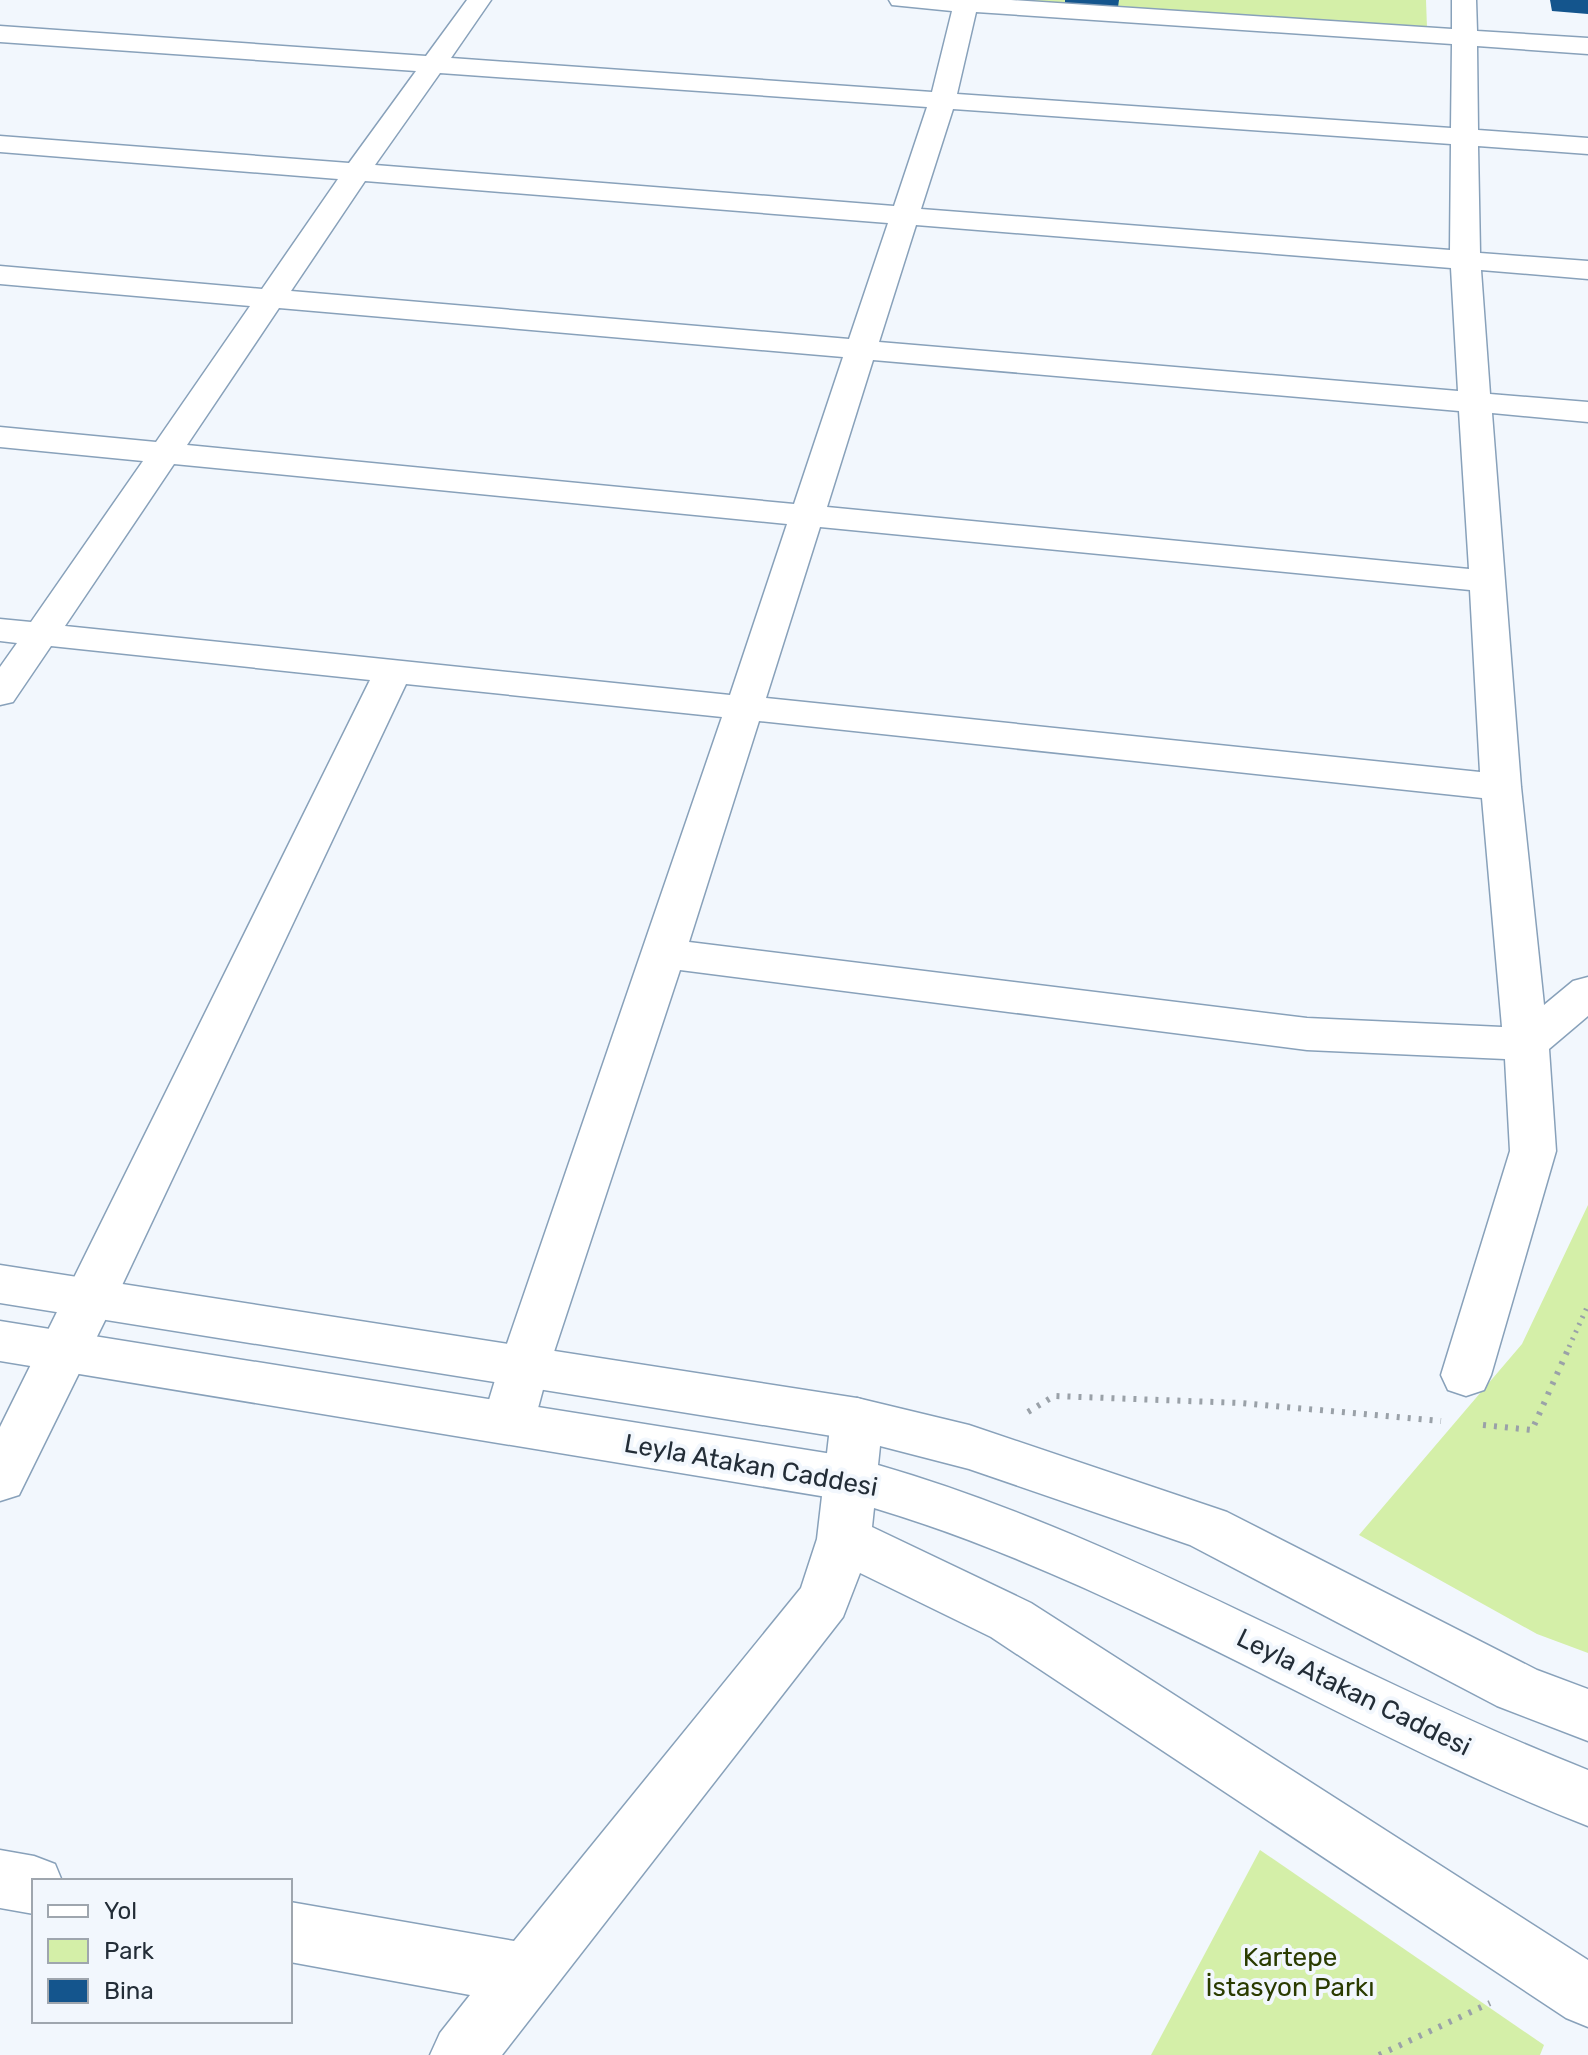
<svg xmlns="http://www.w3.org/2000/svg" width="1588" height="2055" font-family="Rubik,sans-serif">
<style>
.green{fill:#d4efa8}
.building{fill:#14558d}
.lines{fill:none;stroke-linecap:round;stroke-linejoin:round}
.minor-casing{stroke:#88a1ba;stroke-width:3}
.major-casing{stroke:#88a1ba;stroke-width:3}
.path-far1{stroke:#9aa1a8;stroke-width:5;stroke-dasharray:2 6;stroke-linecap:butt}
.path{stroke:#9aa1a8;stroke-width:6;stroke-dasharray:3 8;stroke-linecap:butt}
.minor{fill:#fff;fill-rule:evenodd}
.major{fill:#fff;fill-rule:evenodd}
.labels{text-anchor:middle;stroke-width:8;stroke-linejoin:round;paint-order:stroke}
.near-street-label{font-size:26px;fill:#232d37;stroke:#f2f7fd}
.near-park-label{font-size:26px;fill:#2a3b00;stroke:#f2f7fd}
</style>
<rect width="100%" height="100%" fill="#f2f7fd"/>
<g class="green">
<path d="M1011 0H1426L1427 28Z"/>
<path d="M1588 1205V1653L1537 1634 1359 1535 1522 1344Z"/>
<path d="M1260 1850 1544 2045 1540 2055H1151Z"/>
</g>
<g class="building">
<path d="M1065 0H1119L1118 7 1065 4Z"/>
<path d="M1550 0H1588V14L1552 11Z"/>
</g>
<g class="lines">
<g class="minor-casing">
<g id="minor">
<path d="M467 0H491L451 58 932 92 952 11 892 5 889 0H1011L1452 29V0H1476L1477 31 1588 38V54L1477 46 1478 130 1588 138V154L1478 146 1480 253 1588 261V279L1481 270 1490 394 1588 402V422L1492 413 1521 787 1544 1005 1573 981 1588 977V1016L1549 1049 1556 1151 1491 1375 1484 1390 1466 1396 1448 1390 1441 1375 1510 1151 1505 1059 1307 1050 680 970 549 1367 534 1423 526 1438 508 1444 490 1438 482 1423 499 1367 722 717 406 684 116 1298 19 1495 0 1501V1427L370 680 51 646 13 702 0 705V667L17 643 0 641V619L31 622 143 461 0 447V427L156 442 250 306 0 284V266L262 289 338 179 0 152V136L349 163 416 71 0 42V26L426 56ZM976 12 1452 44 1451 128 957 94ZM440 73 927 107 894 206 375 165ZM953 109 1451 144 1450 250 921 209ZM365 181 888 223 849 339 291 291ZM916 225 1451 268 1458 391 879 342ZM279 308 843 357 794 504 187 445ZM873 360 1459 411 1469 569 827 507ZM174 464 787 524 730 695 65 626ZM820 527 1470 590 1480 772 766 698ZM759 721 1482 798 1502 1027 1307 1018 689 942Z"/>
<path d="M857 1398 969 1425 1227 1512 1537 1670 1588 1689V1741L1497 1706 1190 1545 969 1469 880 1446 878 1465C1127 1537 1348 1676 1588 1770V1826C1345 1731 1124 1583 874 1508L872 1527 1031 1603 1588 1960V2027L1566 2018 991 1637 860 1573 843 1617 502 2055H430L440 2033 470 1995 290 1962V1902L514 1941 801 1588 817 1539 831 1419 839 1404Z"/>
<path d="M0 1850 34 1856 55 1864 62 1881H34V1914L0 1908Z"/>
</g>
</g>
<g class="major-casing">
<g id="major">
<path d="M0 1265 857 1398 875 1404 883 1419 875 1434 857 1440 0 1303Z"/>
<path d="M0 1321 851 1457 870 1463 877 1479 870 1495 851 1501 0 1361Z"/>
</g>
</g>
<path class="path-far1" d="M1569 1347 1588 1305"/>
<g class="path">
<path d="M1028 1412 1054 1396 1241 1403 1441 1421"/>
<path d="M1483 1425 1532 1430 1570 1345"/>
<path d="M1379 2055 1490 2003"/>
</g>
<use href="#minor" class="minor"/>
<use href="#major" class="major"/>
</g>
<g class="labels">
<g class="near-street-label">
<text transform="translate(751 1465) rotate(10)" y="9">Leyla Atakan Caddesi</text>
<text transform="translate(1354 1692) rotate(26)" y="9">Leyla Atakan Caddesi</text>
</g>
<g class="near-park-label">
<text x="1290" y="1966">Kartepe<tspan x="1290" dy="30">İstasyon Parkı</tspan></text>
</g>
</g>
<rect x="32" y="1879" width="260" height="144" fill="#f2f7fd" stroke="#9fa6ae" stroke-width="2"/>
<rect x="48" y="1905" width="40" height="12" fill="#ffffff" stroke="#9fa6ae" stroke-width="2"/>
<text x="104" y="1919" font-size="24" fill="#232d37">Yol</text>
<rect x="48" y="1939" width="40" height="24" fill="#d4efa8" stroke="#9fa6ae" stroke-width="2"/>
<text x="104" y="1959" font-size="24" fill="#232d37">Park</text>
<rect x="48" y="1979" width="40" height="24" fill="#14558d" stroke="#9fa6ae" stroke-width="2"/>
<text x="104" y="1999" font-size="24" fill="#232d37">Bina</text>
</svg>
